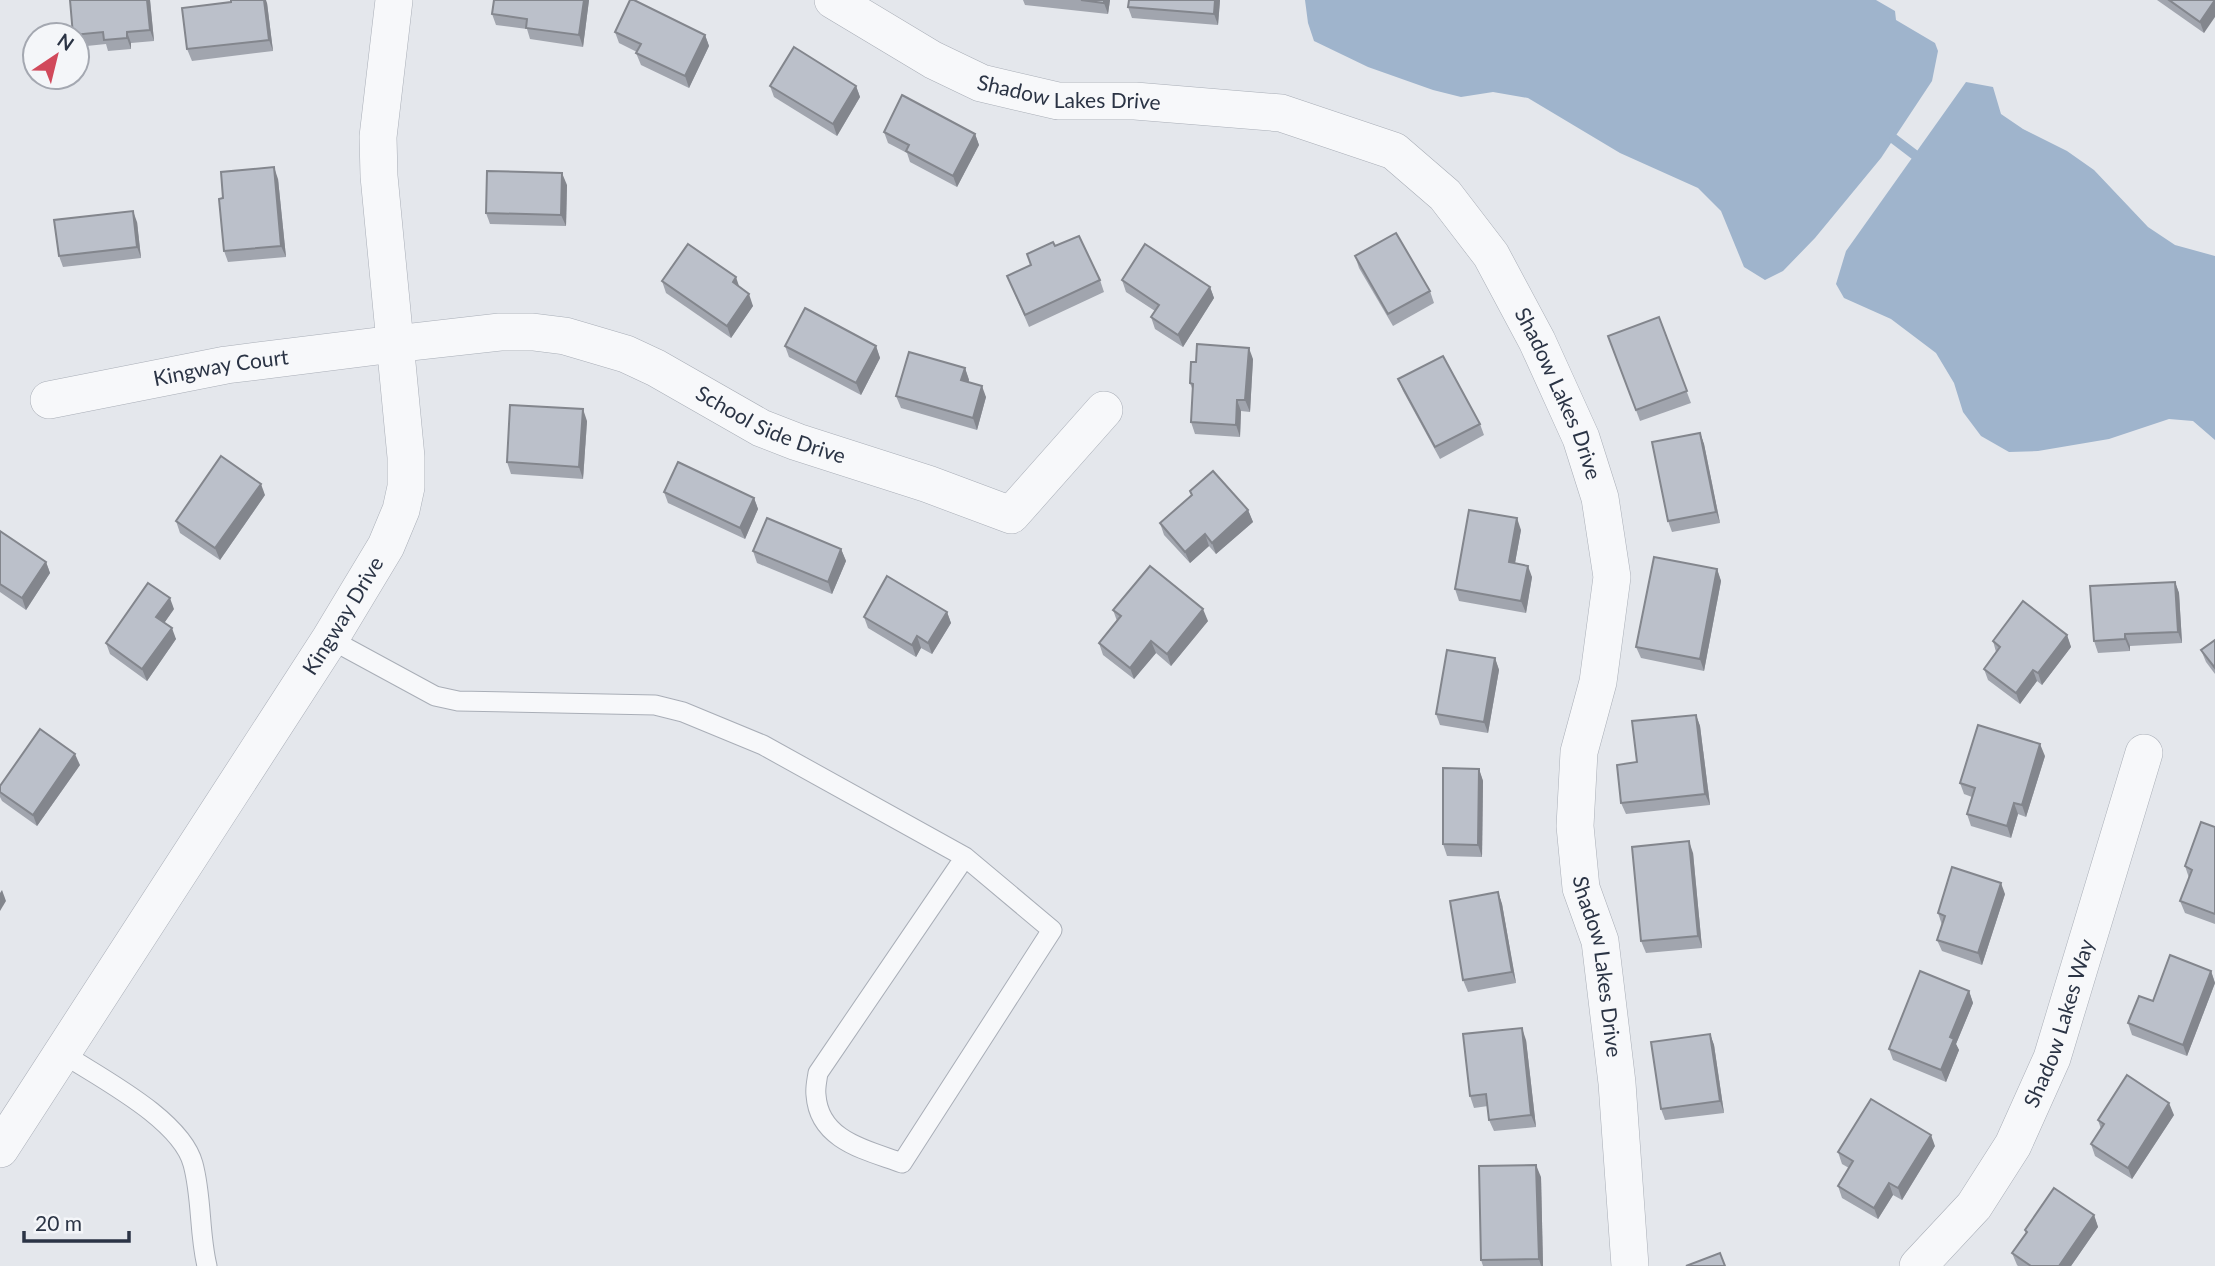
<svg xmlns="http://www.w3.org/2000/svg" width="2215" height="1266" font-family="Lato,sans-serif">
<style>
.water{fill:#9fb4cc}
.lines{fill:none;stroke-linecap:round;stroke-linejoin:round}
.stream{stroke:#9fb4cc;stroke-width:10}
.lane-casing{stroke:#a9aeb7;stroke-width:21}
.street-casing{stroke:#a9aeb7;stroke-width:38}
.lane{stroke:#f7f8fa;stroke-width:19}
.street{stroke:#f7f8fa;stroke-width:37}
.wall{fill:#a1a5ae}
.shaded-wall{fill:#83868d}
.building{fill:#bbc0ca;stroke:#83868d;stroke-width:2}
.labels{text-anchor:middle;stroke-width:7;stroke-linejoin:round;paint-order:stroke}
.street-label{font-size:21px;fill:#2b3445;stroke:#f4f6f9}
</style>
<rect width="100%" height="100%" fill="#e4e7ec"/>
<g class="water">
<path d="M1305 0H1876L1895 11 1896 20 1935 43 1938 51 1932 81 1881 158 1815 238 1783 271 1765 280 1744 267 1721 211 1698 188 1620 153 1528 98 1493 92 1461 97 1433 90 1368 67 1314 41 1308 23Z"/>
<path d="M1966 82 1993 87 2001 114 2023 129 2067 151 2094 170 2148 227 2175 245 2215 256V440L2193 421 2169 419 2109 439 2038 451 2009 452 1981 436 1963 412 1954 383 1936 353 1891 319 1844 298 1836 284 1846 251Z"/>
</g>
<g class="lines">
<path class="stream" d="M1894 139 1915 155"/>
<g class="lane-casing">
<g id="lane">
<path d="M330 639 435 696 458 701 655 705 683 712 763 745 965 857 1052 930 902 1163C867 1150 819 1141 816 1095 815 1088 817 1080 818 1073L965 857"/>
<path d="M62 1053C100 1078 181 1119 193 1164 202 1197 199 1233 207 1266"/>
</g>
</g>
<g class="street-casing">
<g id="street">
<path id="s1" d="M833 0 933 60 981 83 1058 101H1135L1281 113 1394 151 1445 195 1491 255 1537 341 1581 438 1600 498 1612 577 1598 682 1579 752 1575 826 1581 888 1600 941 1617 1083 1630 1266"/>
<path id="s2" d="M49 400 226 365 394 344 500 332H533L565 336 626 354 656 368 761 428 797 442 928 484 1011 515 1104 410"/>
<path id="s3" d="M0 1149 330 639 386 546 401 510 406 487V457L379 176 378 137 394 0"/>
<path id="s4" d="M1918 1266 1974 1206 2013 1145 2052 1058 2144 753"/>
</g>
</g>
<use href="#lane" class="lane"/>
<use href="#street" class="street"/>
</g>
<g class="wall">
<path d="M70 0H150L154 41 131 43V49L108 51 106 44 77 47V35Z"/>
<path d="M494 0H589L583 47 530 39 527 29 496 25 492 14Z"/>
<path d="M1023 0H1110L1108 14 1025 5Z"/>
<path d="M1220 0 1218 25 1132 18 1128 7Z"/>
<path d="M2157 0H2215L2204 33Z"/>
<path d="M231 2 267 3 273 51 192 61 187 49Z"/>
<path d="M615 32 705 35 709 46 689 88 641 65 636 53 637 52 619 43Z"/>
<path d="M770 86H856L860 97 837 136 774 97Z"/>
<path d="M884 132 975 134 979 145 957 187 910 162 907 153 888 143Z"/>
<path d="M278 179 286 257 228 262 224 251 223 198Z"/>
<path d="M567 185 566 226 490 224 486 213Z"/>
<path d="M137 222 141 258 63 267 59 256Z"/>
<path d="M1027 254 1100 280 1104 292 1029 327 1007 276 1031 265Z"/>
<path d="M1355 256 1430 291 1434 303 1393 326 1359 268Z"/>
<path d="M1122 280 1210 287 1214 298 1183 347 1155 329 1151 317 1155 311 1126 292Z"/>
<path d="M662 281 740 288 753 306 731 338 666 293Z"/>
<path d="M1659 317 1691 403 1640 421 1608 336Z"/>
<path d="M785 346H876L880 358 861 395 789 357Z"/>
<path d="M1253 359 1250 412 1241 411 1240 437 1195 434 1191 422 1193 391 1190 383Z"/>
<path d="M965 368 969 380 968 382 986 397 977 430 901 408 896 396Z"/>
<path d="M1398 379 1480 424 1484 435 1440 459 1403 391Z"/>
<path d="M587 421 583 479 511 474 507 462Z"/>
<path d="M1700 433 1704 444 1720 523 1672 532 1668 521Z"/>
<path d="M664 492 754 498 758 509 745 539 668 503Z"/>
<path d="M265 495 220 560 180 533 176 521Z"/>
<path d="M1248 510 1253 522 1216 554 1209 546 1190 563 1164 535 1160 523Z"/>
<path d="M1521 530 1515 563 1532 577 1526 613 1459 601 1455 589Z"/>
<path d="M0 531 46 562 50 573 26 610 0 592Z"/>
<path d="M841 549 846 561 832 594 757 563 753 551Z"/>
<path d="M1717 569 1721 581 1704 671 1641 658 1636 647Z"/>
<path d="M2175 582 2179 593 2182 643 2130 646V651L2098 653 2094 641Z"/>
<path d="M174 609 164 623 176 639 147 681 110 654 106 643Z"/>
<path d="M1113 610 1208 621 1171 666 1156 653 1134 679 1103 655 1099 643 1117 621Z"/>
<path d="M947 612 951 623 932 654 921 648 916 657 868 628 864 617Z"/>
<path d="M2067 635 2071 647 2042 685 2037 681 2020 704 1988 680 1984 669 1996 652 1993 641Z"/>
<path d="M2215 640V674L2206 662 2201 650Z"/>
<path d="M1495 658 1499 670 1488 733 1440 725 1436 714Z"/>
<path d="M1696 715 1700 726 1710 805 1626 814 1621 803 1637 762Z"/>
<path d="M2045 756 2026 817 2018 814 2011 838 1971 826 1967 814 1972 797 1964 794 1960 783Z"/>
<path d="M80 765 37 826 2 801 0 797V786Z"/>
<path d="M1479 769 1483 781 1482 857 1447 856 1443 844Z"/>
<path d="M2215 827V924L2185 913 2180 901 2189 878 2185 866Z"/>
<path d="M1693 853 1702 948 1646 953 1641 941Z"/>
<path d="M1498 892 1502 904 1516 983 1468 992 1463 980Z"/>
<path d="M2005 894 1982 965 1942 951 1937 940 1942 925 1938 913Z"/>
<path d="M2211 971 2215 983 2187 1056 2132 1035 2128 1023Z"/>
<path d="M1969 991 1973 1003 1956 1044 1959 1050 1946 1082 1893 1060 1889 1049Z"/>
<path d="M1710 1034 1714 1045 1724 1113 1665 1120 1661 1109Z"/>
<path d="M1526 1040 1536 1127 1494 1131 1489 1120 1488 1106 1474 1108 1470 1096Z"/>
<path d="M2174 1115 2132 1179 2095 1156 2091 1144 2101 1129 2098 1120Z"/>
<path d="M1935 1146 1902 1200 1893 1195 1878 1219 1842 1198 1838 1186 1849 1168 1842 1164 1838 1152Z"/>
<path d="M1541 1177 1543 1266H1483L1481 1260Z"/>
<path d="M2094 1215 2098 1227 2071 1266H2018L2017 1265 2012 1253 2026 1234 2025 1230Z"/>
</g>
<g class="shaded-wall">
<path d="M147 0H150L154 41 150 30Z"/>
<path d="M264 0H266L267 3 273 51 269 40Z"/>
<path d="M584 0H589L583 47 579 35Z"/>
<path d="M1104 0H1110L1108 14 1104 3Z"/>
<path d="M1215 0H1220L1218 25 1214 14Z"/>
<path d="M2215 0V17L2204 33 2200 22Z"/>
<path d="M127 32 131 43V49L127 38Z"/>
<path d="M705 35 709 46 689 88 685 76Z"/>
<path d="M856 86 860 97 837 136 833 124Z"/>
<path d="M975 134 979 145 957 187 953 176Z"/>
<path d="M274 167 278 179 286 257 281 246Z"/>
<path d="M562 173 567 185 566 226 561 215Z"/>
<path d="M133 211 137 222 141 258 137 247Z"/>
<path d="M736 277 740 289 733 282Z"/>
<path d="M1210 287 1214 298 1183 347 1178 335Z"/>
<path d="M749 294 753 306 731 338 727 326Z"/>
<path d="M876 346 880 358 861 395 856 383Z"/>
<path d="M1249 348 1253 359 1250 412 1245 400Z"/>
<path d="M965 368 969 380 965 391 961 380Z"/>
<path d="M982 386 986 397 977 430 973 418Z"/>
<path d="M1237 400 1241 411 1240 437 1236 425Z"/>
<path d="M583 409 587 421 583 479 579 467Z"/>
<path d="M1700 433 1704 444 1720 523 1716 512Z"/>
<path d="M261 484 265 495 220 560 215 548Z"/>
<path d="M754 498 758 509 745 539 740 528Z"/>
<path d="M1248 510 1253 522 1216 554 1212 543Z"/>
<path d="M1517 518 1521 530 1513 574 1509 562Z"/>
<path d="M1205 534 1209 546 1190 563 1185 552Z"/>
<path d="M841 549 846 561 832 594 828 582Z"/>
<path d="M46 562 50 573 26 610 22 598Z"/>
<path d="M1528 566 1532 577 1526 613 1521 601Z"/>
<path d="M1717 569 1721 581 1704 671 1700 659Z"/>
<path d="M2175 582 2179 593 2182 643 2178 632Z"/>
<path d="M170 598 174 609 160 629 156 617Z"/>
<path d="M1203 609 1208 621 1171 666 1167 654Z"/>
<path d="M947 612 951 623 932 654 928 643Z"/>
<path d="M172 628 176 639 147 681 142 669Z"/>
<path d="M2125 634 2130 646V651L2125 639Z"/>
<path d="M2067 635 2071 647 2042 685 2038 673Z"/>
<path d="M917 636 921 648 916 657 912 645Z"/>
<path d="M1151 641 1156 653 1134 679 1130 668Z"/>
<path d="M1495 658 1499 670 1488 733 1484 722Z"/>
<path d="M2033 670 2037 681 2020 704 2016 693Z"/>
<path d="M1696 715 1700 726 1710 805 1705 794Z"/>
<path d="M2040 744 2045 756 2026 817 2022 805Z"/>
<path d="M75 754 80 765 37 826 33 815Z"/>
<path d="M1479 769 1483 781 1482 857 1478 845Z"/>
<path d="M2014 803 2018 814 2011 838 2007 826Z"/>
<path d="M1689 841 1693 853 1702 948 1698 936Z"/>
<path d="M2001 883 2005 894 1982 965 1978 953Z"/>
<path d="M2 890 6 901 0 911V893Z"/>
<path d="M1498 892 1502 904 1516 983 1512 972Z"/>
<path d="M2211 971 2215 983 2187 1056 2183 1045Z"/>
<path d="M1969 991 1973 1003 1956 1044 1959 1050 1946 1082 1941 1070 1950 1037Z"/>
<path d="M1522 1028 1526 1040 1536 1127 1531 1115Z"/>
<path d="M1710 1034 1714 1045 1724 1113 1720 1101Z"/>
<path d="M2169 1103 2174 1115 2132 1179 2128 1168Z"/>
<path d="M1931 1135 1935 1146 1902 1200 1898 1188Z"/>
<path d="M1536 1165 1541 1177 1543 1266H1541L1539 1259Z"/>
<path d="M1889 1183 1893 1195 1878 1219 1874 1208Z"/>
<path d="M2094 1215 2098 1227 2071 1266H2059Z"/>
</g>
<g class="building">
<path d="M70 0H147L150 30 127 32V38L104 40 103 32 73 35Z"/>
<path d="M231 0H264L269 40 187 49 182 8 231 2Z"/>
<path d="M494 0H584L579 35 526 28 527 19 492 14Z"/>
<path d="M630 0H634L705 35 685 76 636 53 641 44 615 32Z"/>
<path d="M1081 0H1104V3Z"/>
<path d="M1129 0H1215L1214 14 1128 7Z"/>
<path d="M2169 0H2215L2200 22Z"/>
<path d="M794 47 856 86 833 124 770 86Z"/>
<path d="M902 95 975 134 953 176 906 151 909 145 884 132Z"/>
<path d="M274 167 281 246 224 251 219 199 223 198 221 172Z"/>
<path d="M487 171 562 173 561 215 486 213Z"/>
<path d="M133 211 137 247 59 256 54 220Z"/>
<path d="M1396 233 1430 291 1388 314 1355 256Z"/>
<path d="M1079 236 1100 280 1025 315 1007 276 1031 265 1027 254 1053 242 1055 246Z"/>
<path d="M688 244 736 277 733 282 749 294 727 326 662 281Z"/>
<path d="M1145 244 1210 287 1178 335 1151 317 1159 305 1122 280Z"/>
<path d="M805 308 876 346 856 383 785 346Z"/>
<path d="M1659 317 1687 391 1636 410 1608 336Z"/>
<path d="M1197 344 1249 348 1245 400H1237L1236 425 1191 422 1193 384 1190 383 1191 362H1196Z"/>
<path d="M909 352 965 368 961 380 982 386 973 418 896 396Z"/>
<path d="M1443 356 1480 424 1435 447 1398 379Z"/>
<path d="M510 405 583 409 579 467 507 462Z"/>
<path d="M1700 433 1716 512 1668 521 1652 442Z"/>
<path d="M221 456 261 484 215 548 176 521Z"/>
<path d="M678 462 754 498 740 528 664 492Z"/>
<path d="M1213 471 1248 510 1212 543 1205 534 1185 552 1160 523 1192 495 1190 491Z"/>
<path d="M1469 510 1517 518 1509 562 1528 566 1521 601 1455 589Z"/>
<path d="M767 518 841 549 828 582 753 551Z"/>
<path d="M0 531 46 562 22 598 0 584Z"/>
<path d="M1654 557 1717 569 1700 659 1636 647Z"/>
<path d="M1150 566 1203 609 1167 654 1151 641 1130 668 1099 643 1121 616 1113 610Z"/>
<path d="M887 576 947 612 928 643 917 636 912 645 864 617Z"/>
<path d="M2175 582 2178 632 2125 634V639L2094 641 2090 586Z"/>
<path d="M148 583 170 598 156 617 172 628 142 669 106 643Z"/>
<path d="M2023 601 2067 635 2038 673 2033 670 2016 693 1984 669 2000 647 1993 641Z"/>
<path d="M2215 640V668L2201 650Z"/>
<path d="M1447 650 1495 658 1484 722 1436 714Z"/>
<path d="M1696 715 1705 794 1621 803 1617 765 1637 762 1632 721Z"/>
<path d="M1978 725 2040 744 2022 805 2014 803 2007 826 1967 814 1975 788 1960 783Z"/>
<path d="M40 729 75 754 33 815 0 792V786Z"/>
<path d="M1443 768 1479 769 1478 845 1443 844Z"/>
<path d="M2201 822 2215 827V914L2180 901 2192 870 2185 866Z"/>
<path d="M1689 841 1698 936 1641 941 1632 847Z"/>
<path d="M1952 867 2001 883 1978 953 1937 940 1945 916 1938 913Z"/>
<path d="M1498 892 1512 972 1463 980 1450 901Z"/>
<path d="M2170 955 2211 971 2183 1045 2128 1023 2139 996 2153 1001Z"/>
<path d="M1920 971 1969 991 1950 1037 1954 1039 1941 1070 1889 1049Z"/>
<path d="M1522 1028 1531 1115 1489 1120 1486 1094 1470 1096 1463 1034Z"/>
<path d="M1710 1034 1720 1101 1661 1109 1651 1042Z"/>
<path d="M2127 1075 2169 1103 2128 1168 2091 1144 2104 1124 2098 1120Z"/>
<path d="M1871 1099 1931 1135 1898 1188 1889 1183 1874 1208 1838 1186 1853 1161 1838 1152Z"/>
<path d="M1536 1165 1539 1259 1481 1260 1479 1166Z"/>
<path d="M2054 1188 2094 1215 2059 1266H2031L2012 1253 2027 1232 2025 1230Z"/>
<path d="M1720 1253 1725 1266H1686Z"/>
</g>
<g class="labels">
<g class="street-label">
<text dy="7" stroke="none"><textPath href="#s1" startOffset="259">Shadow Lakes Drive</textPath></text>
<text dy="7" stroke="none"><textPath href="#s2" startOffset="175">Kingway Court</textPath></text>
<text dy="7" stroke="none"><textPath href="#s1" startOffset="889">Shadow Lakes Drive</textPath></text>
<text dy="7" stroke="none"><textPath href="#s2" startOffset="747">School Side Drive</textPath></text>
<text dy="7" stroke="none"><textPath href="#s3" startOffset="634">Kingway Drive</textPath></text>
<text dy="7" stroke="none"><textPath href="#s1" startOffset="1477">Shadow Lakes Drive</textPath></text>
<text dy="7" stroke="none"><textPath href="#s4" startOffset="285">Shadow Lakes Way</textPath></text>
</g>
</g>
<g transform="translate(56 56) rotate(35)"><circle r="33" fill="#f4f6f9" stroke="#a4a8b1" stroke-width="2"/>
<path d="M0-5L12 26L0 18L-12 26Z" fill="#d1495b"/>
<text y="-10" font-size="19" font-weight="bold" text-anchor="middle" fill="#2b3445">N</text>
</g>
<path d="M24 1231v10h105v-10" fill="none" stroke="#2b3445" stroke-width="3.5"/>
<text x="35" y="1231" font-size="21" fill="#2b3445" stroke="#f4f6f9" stroke-width="5" paint-order="stroke">20 m</text>
</svg>
